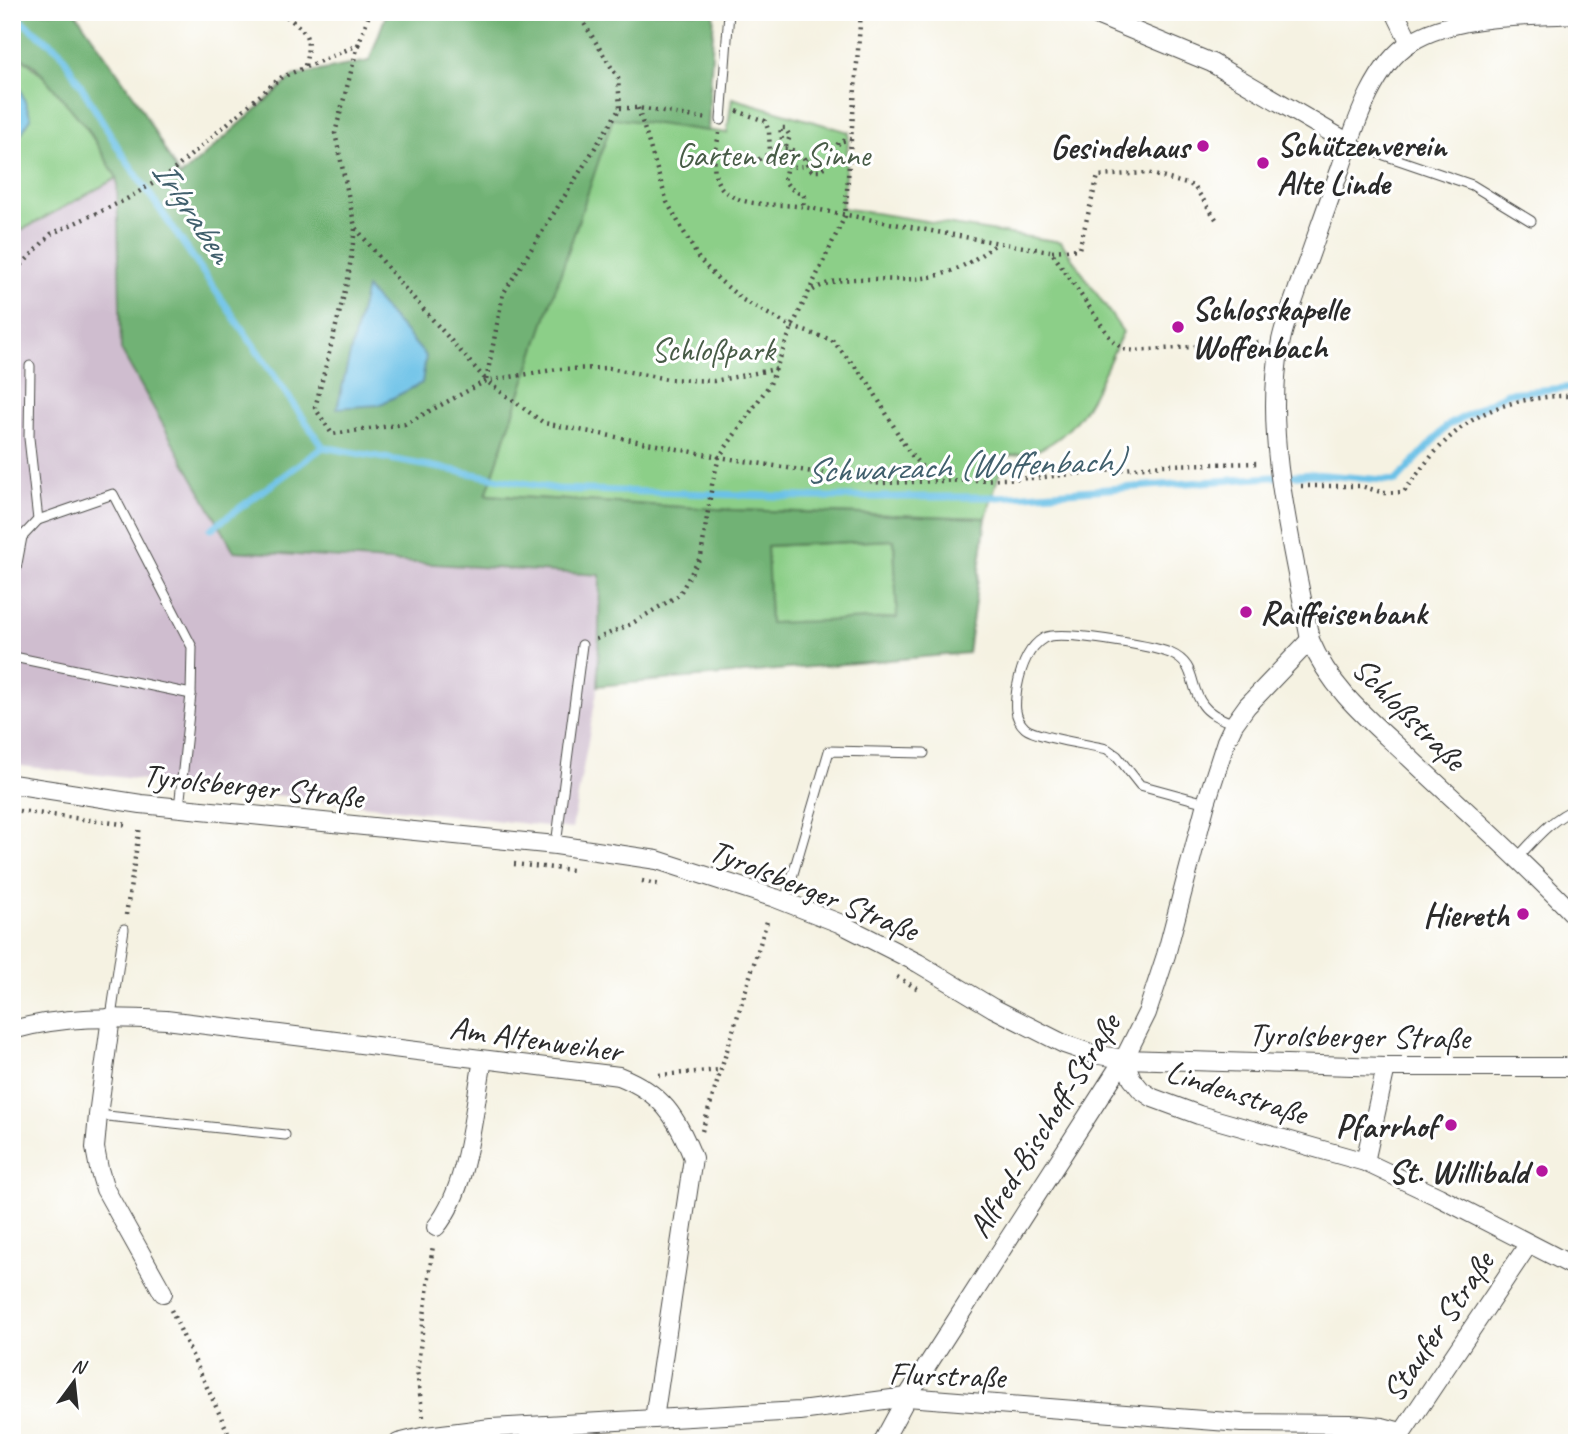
<svg xmlns="http://www.w3.org/2000/svg" width="1589" height="1455" font-family="Caveat,sans-serif">
<style>
.industrial{fill:#cfbdcf}
.green{fill:#8ccf88;stroke:#5c7d5a;stroke-width:2}
.forest{fill:#71b274;stroke:#4e6e50;stroke-width:2;fill-rule:evenodd}
.water{fill:#6ac1e7;stroke:#4a7689;stroke-width:2}
.lines{fill:none;stroke-linecap:round;stroke-linejoin:round}
.stream{stroke:#6ac1e7;stroke-width:7}
.lane-casing{stroke:#494946;stroke-width:11}
.street-casing{stroke:#494946;stroke-width:20}
.path{stroke:#494946;stroke-width:4.5;stroke-dasharray:2 5;stroke-linecap:butt}
.lane{stroke:#fff;stroke-width:9}
.street{stroke:#fff;stroke-width:18}
.poi-dot{fill:#b5179e;stroke:#fff;stroke-width:2.5}
.labels{text-anchor:middle;stroke-width:6;stroke-linejoin:round;paint-order:stroke}
.poi-label{font-size:33px;font-weight:bold;fill:#2b2b2b;stroke:#fff;text-anchor:end}
.park-label{font-size:33px;fill:#485c47;stroke:#fff}
.street-label{font-size:33px;fill:#2b2b2b;stroke:#fff}
.water-label{font-size:35px;font-style:italic;fill:#41606d;stroke:#fff}
</style>
<rect width="100%" height="100%" fill="#fff"/>
<filter id="ink" filterUnits="userSpaceOnUse"><feTurbulence type="fractalNoise" baseFrequency=".0143" numOctaves="2"/><feDisplacementMap in="SourceGraphic" scale="14" xChannelSelector="R" yChannelSelector="G"/><feConvolveMatrix kernelMatrix="1 2 1 2 8 2 1 2 1" color-interpolation-filters="sRGB"/></filter>
<filter id="wash" filterUnits="userSpaceOnUse"><feTurbulence type="fractalNoise" baseFrequency=".00686" numOctaves="4" result="noise"/><feDisplacementMap in="SourceGraphic" scale="28" xChannelSelector="R" yChannelSelector="G"/><feGaussianBlur stdDeviation="1.57" result="paint"/><feColorMatrix in="noise" values="0 0 0 0 0 0 0 0 0 0 0 0 0 0 0 0 0 1.4 0 .05"/><feComposite in="paint" operator="in"/></filter>
<g filter="url(#wash)">
<rect width="100%" height="100%" fill="#f5f2e2"/>
<path class="industrial" d="M117 178 121 350 234 550 601 575 598 686 572 829 12 765V223L23 230Z"/>
<g class="green">
<path d="M12 51C58 82 90 130 117 178L22 230 12 223Z"/>
<path d="M732 98 849 132 842 208 1061 242 1123 332C1102 373 1088 426 1042 448 1031 453 1016 454 1004 457L986 518 733 510 486 495 613 117 727 133Z"/>
<path d="M894 540 897 618 770 624 767 546Z"/>
</g>
<path class="forest" d="M12 12H75L136 99 180 177 294 76 369 61 387 12H714L708 131 613 118 486 495 733 510 986 518 968 653 598 686 600 575 234 551 121 350 117 178 88 129 35 66 12 51ZM894 540 897 618 770 623 767 546Z"/>
<g class="water">
<path d="M12 80 18 83 31 118 12 148Z"/>
<path d="M366 288 426 356 422 383 379 405 337 408Z"/>
</g>
<g class="lines">
<g class="stream">
<path d="M12 14 60 51 122 154 323 447"/>
<path d="M323 447 557 489 804 497H999L1313 474 1396 481 1447 426 1507 393 1577 387"/>
<path d="M211 529 323 447"/>
</g>
</g>
</g>
<g filter="url(#ink)">
<g class="lines">
<g class="lane-casing">
<g id="lane">
<path d="M721 120 729 12"/>
<path d="M1349 143 1472 185 1531 221"/>
<path d="M30 366 29 438 38 520"/>
<path d="M12 590 22 537 38 520 113 494 192 647 191 694 179 808"/>
<path d="M12 645 14 657 191 694"/>
<path d="M1206 803 1140 785 1117 756 1107 749C1091 745 1035 737 1025 728 1013 717 1015 703 1017 688 1020 671 1027 648 1044 638 1059 629 1151 646 1170 653 1198 665 1188 686 1203 705 1210 715 1223 719 1234 724"/>
<path d="M556 845 582 645"/>
<path d="M1517 858C1535 839 1552 818 1577 808"/>
<path d="M785 901 829 751 924 753"/>
<path d="M111 1017 124 929"/>
<path d="M98 1115 285 1135"/>
</g>
</g>
<g class="street-casing">
<g id="street">
<path d="M1089 12 1212 63 1349 143"/>
<path d="M1395 12 1410 43"/>
<path d="M1577 14C1526 17 1455 14 1411 42 1372 67 1354 129 1340 170 1326 208 1313 247 1299 285 1293 305 1283 325 1280 346 1263 438 1293 548 1310 640 1332 692 1373 723 1413 761 1468 813 1525 863 1577 918"/>
<path d="M12 784 141 804 556 845 657 860 775 898 839 923 918 963 993 1008 1064 1044 1093 1054 1124 1059 1386 1067H1577"/>
<path d="M111 1017 98 1115 95 1148 99 1169 105 1189 163 1293"/>
<path d="M12 1030C62 1016 115 1017 166 1020L619 1076C662 1093 677 1117 693 1158L654 1419"/>
<path d="M1124 1059 1132 1079 1141 1090 1153 1098 1199 1115 1365 1162 1439 1197 1577 1268"/>
<path d="M1365 1162 1386 1067"/>
<path d="M436 1227C469 1187 473 1111 483 1060"/>
<path d="M1396 1442 1528 1245"/>
<path d="M398 1443 426 1436 491 1428 800 1411 907 1397 1241 1423 1350 1424 1382 1427 1401 1432"/>
<path d="M882 1443 907 1397 1124 1059 1147 1013 1166 955 1206 803 1226 741 1234 724 1247 706 1310 640"/>
</g>
</g>
<g class="path">
<path d="M281 12C307 33 312 33 305 66"/>
<path d="M577 12 618 78 620 108 503 294 486 381 544 423 719 457 882 483 1034 478 1164 465 1261 463"/>
<path d="M358 45 370 12"/>
<path d="M620 108H638L709 119"/>
<path d="M638 108 667 202 699 259 718 279 743 300 792 327 832 340 868 382 908 451 934 481"/>
<path d="M737 111 765 121 769 132 770 152"/>
<path d="M719 133C716 153 707 178 727 193 747 208 780 203 804 207 886 222 968 239 1050 251"/>
<path d="M782 139 780 128H785L790 136 785 149"/>
<path d="M790 150 784 180 790 188 804 196 803 207"/>
<path d="M768 156 791 167 806 166"/>
<path d="M806 160 820 145"/>
<path d="M746 165C765 159 784 138 803 157 807 162 806 166 812 171H820L830 160 839 142 851 139"/>
<path d="M1216 219 1194 186 1147 173 1098 176 1079 249 1051 251 1111 339 1123 349 1134 351 1263 342"/>
<path d="M355 229 348 279 315 408 332 434 405 424 486 381 558 369 609 368 667 379 714 381 776 369"/>
<path d="M12 275 51 234 125 200 169 174 280 78 358 45 335 133 355 227 401 284 486 380"/>
<path d="M813 290C842 272 881 282 914 279 950 276 968 265 996 244"/>
<path d="M1301 486H1361L1384 493 1404 492C1441 440 1472 406 1539 398 1552 396 1564 395 1577 397"/>
<path d="M596 639 631 624 679 595 701 556 712 485 719 457 770 384 792 327 845 216 861 12"/>
<path d="M12 810 129 825"/>
<path d="M514 864 572 870"/>
<path d="M642 881 661 885"/>
<path d="M126 915 140 826"/>
<path d="M897 977 920 990"/>
<path d="M659 1075 721 1070"/>
<path d="M702 1131 768 918"/>
<path d="M171 1310 233 1443"/>
<path d="M423 1417 417 1372 433 1245"/>
</g>
<use href="#lane" class="lane"/>
<use href="#street" class="street"/>
</g>
</g>
<g class="poi-dot">
<circle cx="1203" cy="146" r="7"/>
<circle cx="1263" cy="163" r="7"/>
<circle cx="1178" cy="327" r="7"/>
<circle cx="1246" cy="612" r="7"/>
<circle cx="1523" cy="914" r="7"/>
<circle cx="1451" cy="1125" r="7"/>
<circle cx="1542" cy="1171" r="7"/>
</g>
<g class="labels">
<g class="poi-label">
<text x="1277" y="156" text-anchor="start">Schützenverein<tspan x="1277" dy="38">Alte Linde</tspan></text>
<text x="1189" y="158">Gesindehaus</text>
<text x="1192" y="320" text-anchor="start">Schlosskapelle<tspan x="1192" dy="38">Woffenbach</tspan></text>
<text x="1260" y="624" text-anchor="start">Raiffeisenbank</text>
<text x="1509" y="926">Hiereth</text>
<text x="1437" y="1137">Pfarrhof</text>
<text x="1528" y="1183">St. Willibald</text>
</g>
<g class="park-label">
<text x="773" y="166">Garten der Sinne</text>
<text x="713" y="361">Schloßpark</text>
</g>
<g class="street-label">
<text transform="translate(1410 713) rotate(45)" y="12">Schloßstraße</text>
<text transform="translate(253 785) rotate(6)" y="12">Tyrolsberger Straße</text>
<text transform="translate(814 889) rotate(22)" y="12">Tyrolsberger Straße</text>
<text transform="translate(1359 1035) rotate(1)" y="12">Tyrolsberger Straße</text>
<text transform="translate(536 1038) rotate(8)" y="12">Am Altenweiher</text>
<text transform="translate(1237 1091) rotate(18)" y="12">Lindenstraße</text>
<text transform="translate(1043 1125) rotate(-58)" y="12">Alfred-Bischoff-Straße</text>
<text transform="translate(1437 1326) rotate(-56)" y="12">Staufer Straße</text>
<text transform="translate(947 1374) rotate(2)" y="12">Flurstraße</text>
</g>
<g class="water-label">
<text transform="translate(193 211) rotate(56)" y="12">Irlgraben</text>
<text transform="translate(964 465) rotate(-2)" y="12">Schwarzach (Woffenbach)</text>
</g>
</g>
<rect width="1589" height="1455" fill="none" stroke="#fff" stroke-width="42"/>
<g transform="translate(74 1382) rotate(15)" stroke="#ffffff" stroke-width="5" paint-order="stroke">
<path d="M0-5L12 26L0 18L-12 26Z" fill="#2b2b2b"/>
<text y="-10" font-size="19" font-weight="bold" text-anchor="middle" fill="#2b2b2b">N</text>
</g>
</svg>
